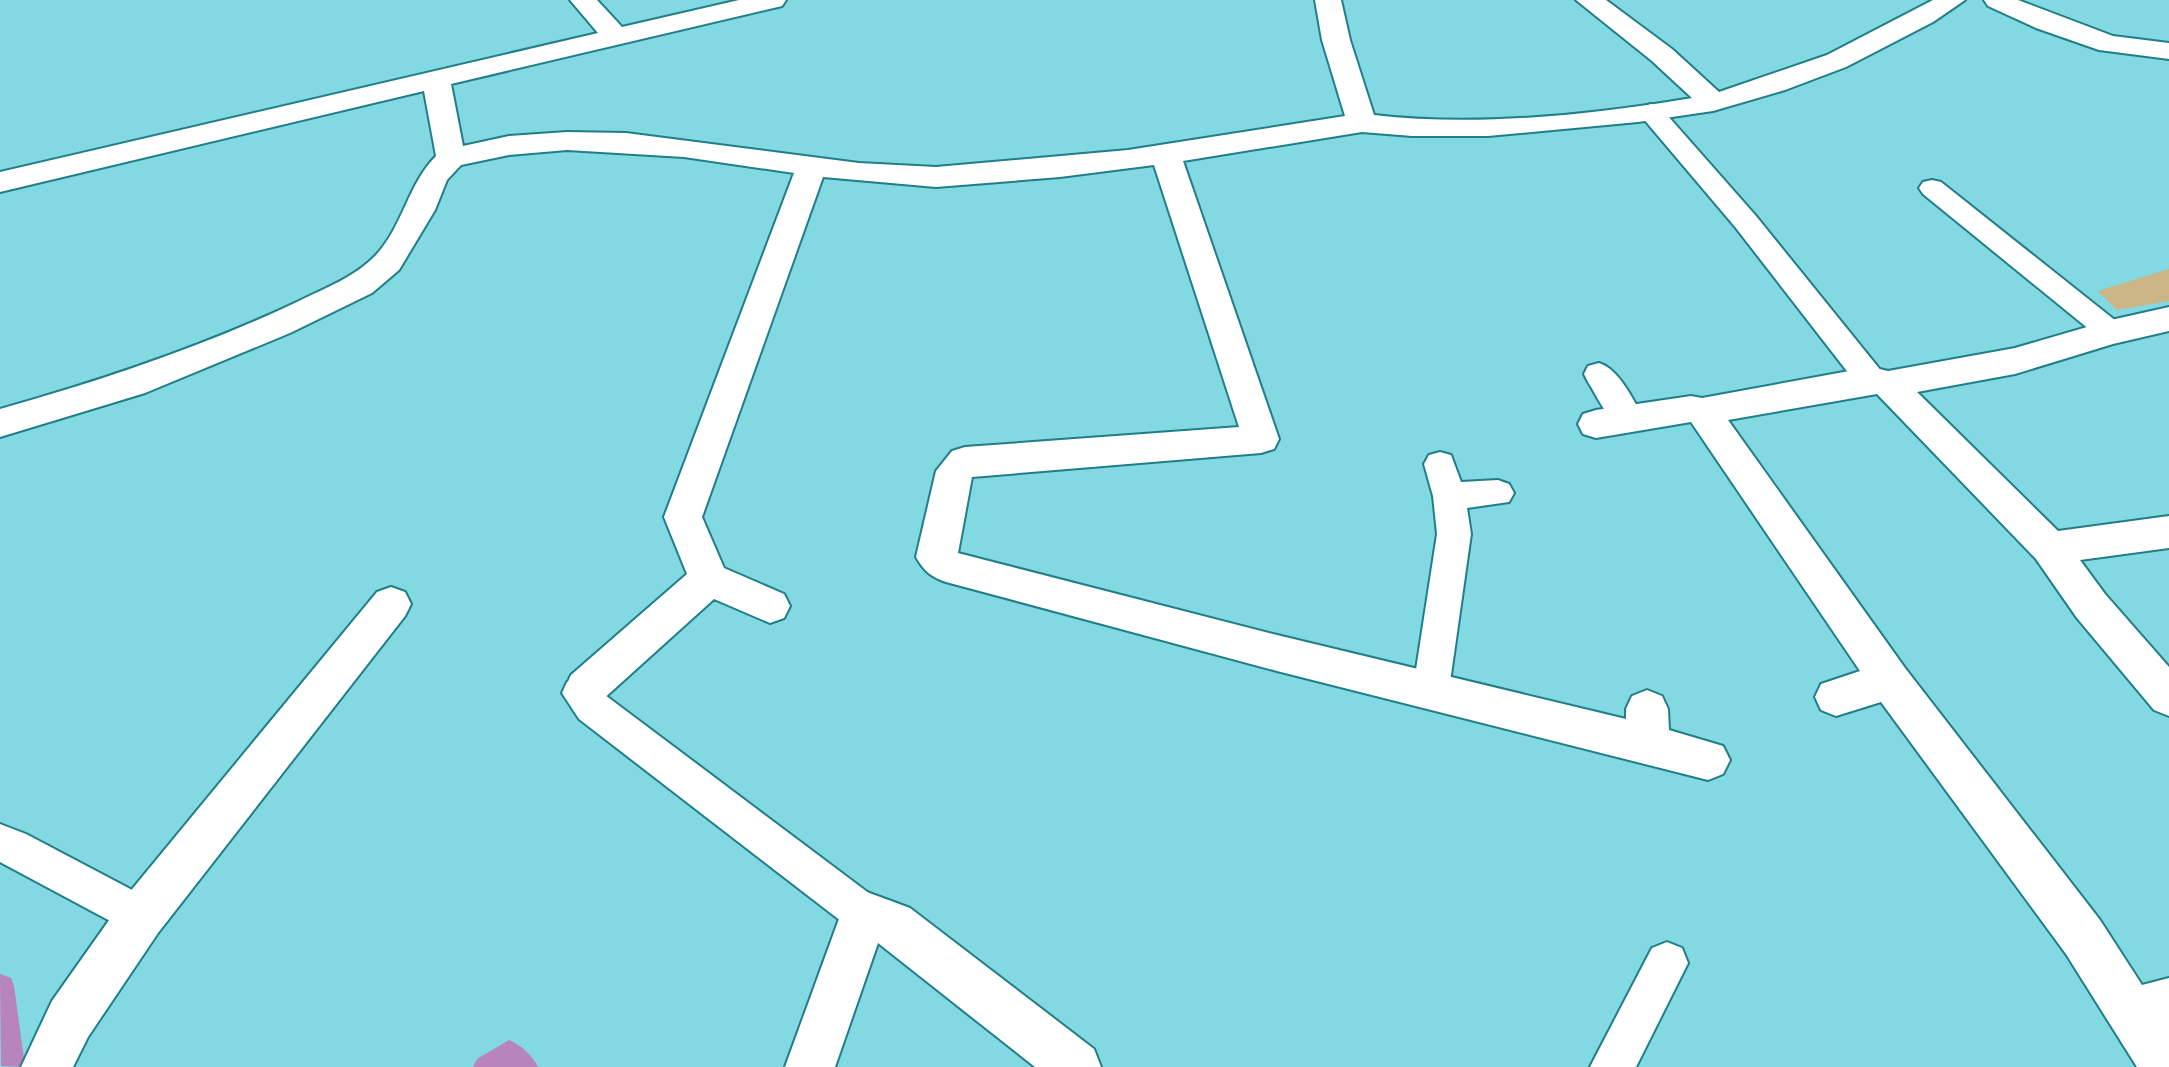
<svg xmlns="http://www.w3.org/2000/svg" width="2169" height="1067" font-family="'Work Sans',sans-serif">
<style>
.green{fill:#ccb587}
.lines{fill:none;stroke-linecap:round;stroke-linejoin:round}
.stream{fill:#b784bb;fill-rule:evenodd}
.service-casing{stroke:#1f7e87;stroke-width:4}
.minor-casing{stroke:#1f7e87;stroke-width:4}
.service{fill:#fff;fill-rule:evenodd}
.minor{fill:#fff;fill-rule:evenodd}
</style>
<rect width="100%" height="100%" fill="#82d9e2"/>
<path class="green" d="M2169 269V301L2117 310 2098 291Z"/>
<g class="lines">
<g class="stream">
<path d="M0 974 11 978 14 986 24 1059 28 1067 1 1066Z"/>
<path d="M509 1040C521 1045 532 1055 538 1067H473L477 1059Z"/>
</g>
<g class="service-casing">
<g id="service">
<path d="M1651 104 1660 107 1756 216 1882 372 1886 380 1882 388 1871 391 1860 388 1736 228 1642 117 1639 112 1642 107Z"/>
<path d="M1932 180 1941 182 2121 325 2126 332 2121 339 2111 342 2101 339 1923 194 1919 188 1923 182Z"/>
<path d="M1599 363C1619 369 1634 401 1644 419L1640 427C1613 436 1601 402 1588 382L1584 374 1588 366Z"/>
<path d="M1440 452 1451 455 1461 482 1498 480 1509 484 1514 493 1509 502 1467 508 1471 534 1449 689 1444 700 1431 705 1418 700 1413 689 1437 534 1433 496 1424 464 1429 455Z"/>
<path d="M586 672 599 677 605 695 878 900 884 914 878 928 864 934 850 928 579 719 562 693 567 682Z"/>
<path d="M0 824 26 834 155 902 161 916 155 930 141 936 127 930 0 862Z"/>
<path d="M1667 942 1682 948 1688 963 1636 1067H1590L1652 948Z"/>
</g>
</g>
<g class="minor-casing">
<g id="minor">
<path d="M570 0H597L622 27 739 0H786L782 6 451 84 463 146 509 136 567 132 626 133 859 163 936 167 1128 150 1345 116 1322 40 1315 0H1341L1350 40 1374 115C1476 127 1591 115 1692 98L1652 61 1576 0H1606L1672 49 1719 92 1827 55 1933 0H1965L1933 22 1846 67 1785 90 1713 111 1638 122 1488 136H1412L1362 132 1183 161 1279 439 1274 449 1261 453 972 477 958 553 1277 635 1626 719V709L1632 696 1647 690 1662 696 1668 709 1669 730 1723 746 1730 760 1723 774 1708 780 1277 671 946 582C931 577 924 571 916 557L936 471 952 451 965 447 1239 427 1154 165 1060 177 936 187 823 177 702 517 724 568 784 594 790 606 784 618 770 623 714 599 601 701 586 707 571 701 565 688 571 675 687 574 664 517 794 173 684 157 567 150 509 155 461 165 447 180 435 210 399 270 372 293 290 333 145 393 0 437V409C103 380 202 347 299 301 325 288 355 277 376 255 403 226 408 184 436 156L424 91 0 192V172L598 33Z"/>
<path d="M1984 0H2018L2113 36 2169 43V59L2099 50 2036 28 1988 6Z"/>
<path d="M2169 307V331L2113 344 2015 374 1917 392 2058 531 2169 516V548L2080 560 2105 594 2169 667V716L2154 710 2077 618 2036 559 1877 394 1728 420 1905 668 2100 920 2142 985 2169 978V1067H2137L2066 954 1881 702 1836 716 1821 710 1815 697 1821 684 1860 671 1691 422 1596 438 1583 434 1578 424 1583 414 1596 410 1691 396 1702 398 1871 367 1888 371 2015 348 2111 320Z"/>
<path d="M391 587 405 592 411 604 405 616 158 933 88 1037 73 1067H21L52 1001 124 899 377 592Z"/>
<path d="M864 891 910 908 1094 1049 1101 1067H1035L878 943 835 1067H785L847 897Z"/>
</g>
</g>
<use href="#service" class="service"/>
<use href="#minor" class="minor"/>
</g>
</svg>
